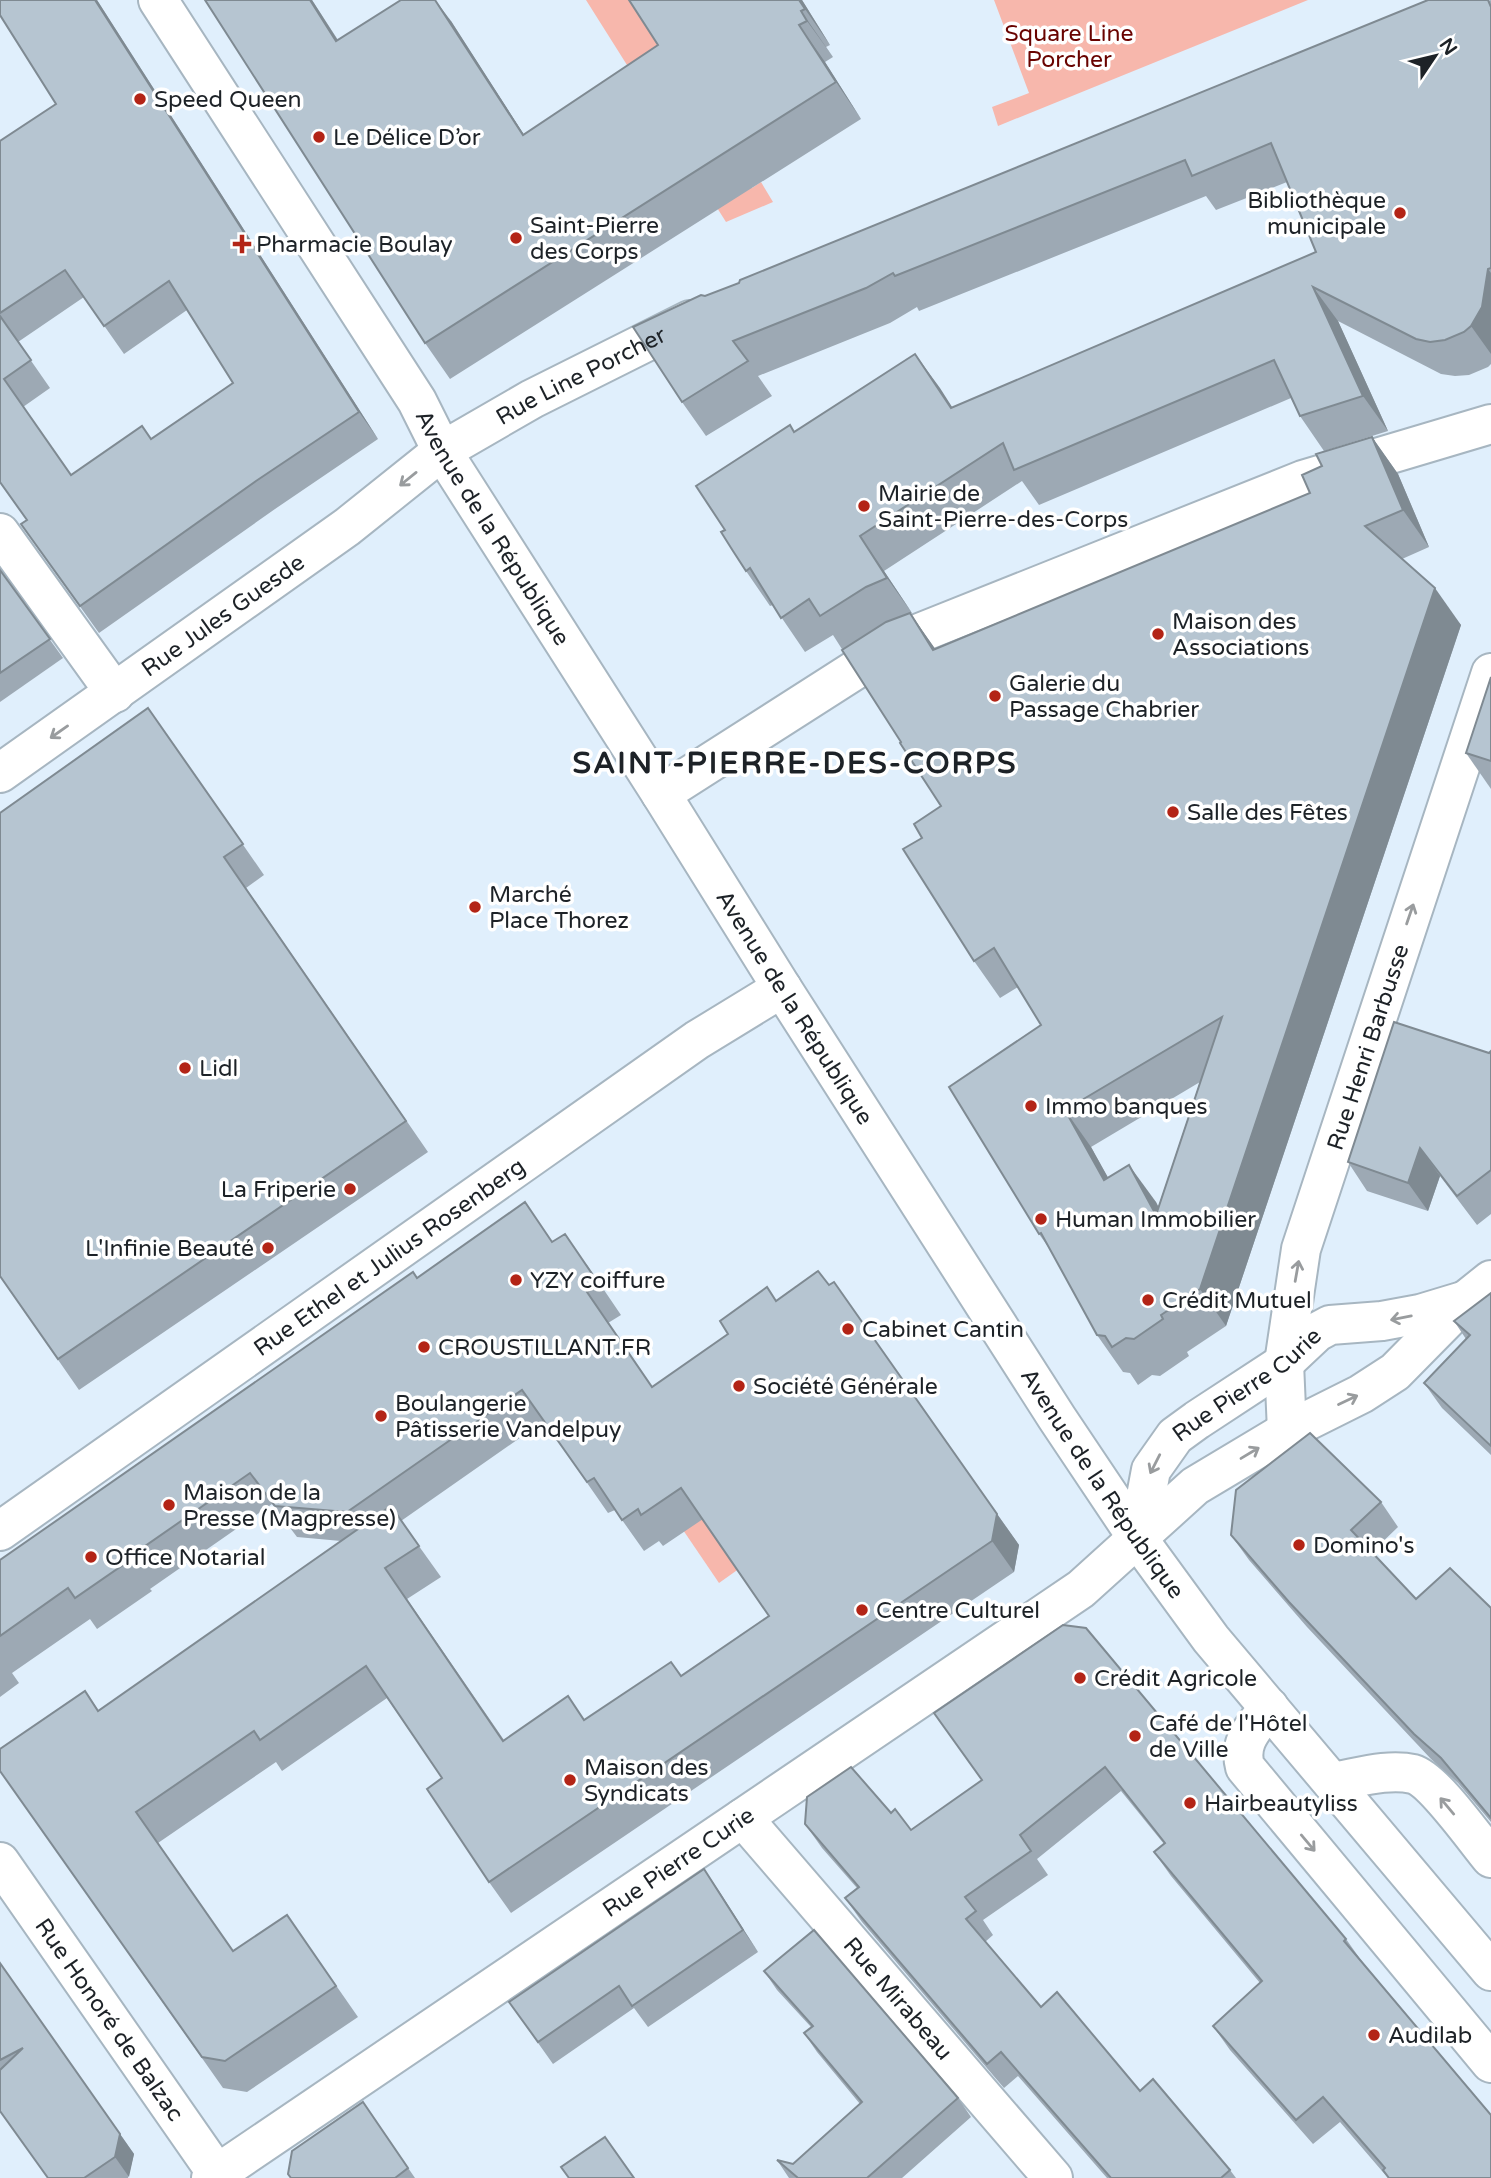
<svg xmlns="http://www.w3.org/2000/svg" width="1491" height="2178" font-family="'Varela Round',sans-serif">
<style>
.green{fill:#f7b7ac}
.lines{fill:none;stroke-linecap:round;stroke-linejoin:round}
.minor-casing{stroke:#a7b6c1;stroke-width:42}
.minor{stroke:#fff;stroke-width:38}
.wall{fill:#9da9b4;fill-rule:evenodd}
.shaded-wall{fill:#7f8a92}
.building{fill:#b6c5d1;stroke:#7f8a92;stroke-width:2;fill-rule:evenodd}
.oneway{stroke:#999c9e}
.poi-dot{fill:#b32416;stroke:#fff;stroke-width:2.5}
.labels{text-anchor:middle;stroke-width:7;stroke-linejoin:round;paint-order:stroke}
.park-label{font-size:23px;fill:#690300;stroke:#fff}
.poi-label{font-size:23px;fill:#1d2227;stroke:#fff;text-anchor:start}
.street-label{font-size:23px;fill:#1d2227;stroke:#fff}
.district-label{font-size:30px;font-weight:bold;letter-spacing:2px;fill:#1d2227;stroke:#fff}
</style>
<rect width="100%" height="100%" fill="#e0effc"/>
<g class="green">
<path d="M586 0H632L752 188 761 182 773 202 726 222Z"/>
<path d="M994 0H1308L998 126 992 107 1029 93Z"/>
<path d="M726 1496 764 1551 719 1583 681 1527Z"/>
</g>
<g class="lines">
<g class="minor-casing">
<g id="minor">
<path id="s1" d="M158 0 417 401 442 451 661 794 782 988 1057 1418 1138 1539 1211 1639 1491 1971"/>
<path d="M0 533 115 693"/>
<path id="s2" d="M0 773 347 527 442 451 532 399 690 320"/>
<path d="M661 794 902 640 1303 480 1491 424"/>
<path id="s3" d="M1287 1431 1284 1363 1301 1249 1491 673"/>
<path id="s4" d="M0 1531 697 1040 782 988"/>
<path id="s5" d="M1138 1539 1151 1470 1175 1436 1197 1420 1284 1363 1317 1332 1330 1325 1382 1321 1420 1314 1463 1301"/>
<path d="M1269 1707C1254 1728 1238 1741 1245 1767L1491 2063"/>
<path d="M1332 1782C1357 1778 1388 1768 1413 1774 1434 1780 1475 1839 1491 1858"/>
<path id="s6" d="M743 1818 1053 2178"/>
<path id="s7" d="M0 1862 220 2178"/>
<path id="s8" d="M211 2178 1081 1589 1195 1486 1287 1431 1361 1394 1395 1372 1466 1300 1491 1280"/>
</g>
</g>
<use href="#minor" class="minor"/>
</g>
<g class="wall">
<path d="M97 0 378 439 275 509 99 633 21 524 27 520 0 483V141L56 104ZM84 297 124 354 187 310 233 383 151 439 71 475 23 407 50 388 18 342Z"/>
<path d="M205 0H312L338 40 451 21 524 135 802 0 830 45 826 47 833 57 825 62 861 119 450 379 425 343Z"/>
<path d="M1491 0V364L1488 367 1469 375 1455 376 1441 374 1338 321 1388 431 1324 451 1300 416 1291 398 1039 505 1022 481 884 571 912 613H910L935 649 1310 493 1322 466 1372 437 1398 474 1429 547 1402 559 1461 625 1226 1326 1187 1352 1189 1356 1160 1376 1152 1375 1138 1385 1130 1373 1123 1372 1097 1335 1049 1248 1039 1234 1041 1025 1018 987 1000 998 974 961 922 838 941 806 901 742 833 635 805 652 773 605 770 606 746 571 725 530 790 425 794 432 915 354 952 408 1316 252 1287 182 1216 210 1206 196 919 311 917 307 890 323 758 376 772 396 706 436 682 402 705 296ZM1200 1082 1158 1208 1156 1202 1108 1178 1091 1147Z"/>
<path d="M0 570 63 658 0 702Z"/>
<path d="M1491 677V789L1466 753Z"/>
<path d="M148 708 264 875 246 888 428 1152 79 1390 0 1276Z"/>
<path d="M1491 1051V1214L1477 1225 1440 1176 1428 1211 1367 1191 1348 1162Z"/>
<path d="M552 1242 587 1265 621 1315 608 1323 652 1387 776 1300 829 1285 834 1282 1019 1545 1014 1572 511 1913 489 1882 442 1778 387 1698 282 1771 276 1762 158 1843 233 1951 287 1915 358 2017 247 2092 223 2088 0 1771 85 1691 99 1711 341 1541 297 1537 272 1504 150 1589 152 1591 97 1629 90 1619 12 1673 19 1683 0 1697V1560L417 1278ZM544 1421 608 1513 615 1510 644 1551 659 1541 663 1546 703 1519 769 1616 681 1676 584 1720 504 1740 407 1599 441 1577 401 1521Z"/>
<path d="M1491 1293V1455L1442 1408 1424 1383 1466 1339 1454 1321Z"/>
<path d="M1381 1502 1398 1527 1372 1552 1416 1599 1491 1608V1822L1458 1783 1431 1759 1307 1627 1249 1560 1231 1535Z"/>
<path d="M1063 1625 1346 1939 1363 1963 1491 2178H1388L1340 2122 1313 2144 1230 2050 1213 2026 1260 1983 1171 1876 1154 1852 1164 1844 1121 1791 1037 1859 1048 1875 983 1920 993 1935 985 1942 1041 2007 1230 2170 1236 2178H1107L1018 2076 1004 2088 862 1922 845 1898 857 1888 822 1848 805 1824 891 1813 911 1830 982 1780Z"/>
<path d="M704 1869 758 1952 648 2027 634 2008 553 2064 509 2002Z"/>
<path d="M0 1963 134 2154 128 2178H48L0 2111Z"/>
<path d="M764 1971 958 2098 971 2117 902 2178H789L777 2160 793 2164 860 2104 817 2052 804 2033 811 2027 777 1990Z"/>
<path d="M363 2102 415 2178H291Z"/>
</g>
<g class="shaded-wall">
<path d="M95 0H97L378 439 359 412Z"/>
<path d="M310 0H312L361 77 336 41Z"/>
<path d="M435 0 451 21 548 172 523 135Z"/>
<path d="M799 0H802L830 45 805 9Z"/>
<path d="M801 11 826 47 833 57 807 21Z"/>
<path d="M799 25 825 62 861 119 836 82Z"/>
<path d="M1488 269 1491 273V354L1471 326Z"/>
<path d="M1313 287 1338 321 1388 431 1363 396Z"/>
<path d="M915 354 940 388 975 443 951 408Z"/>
<path d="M1372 437 1398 474 1429 547 1403 510Z"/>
<path d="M860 536 884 571 912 613 887 578Z"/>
<path d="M1435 588 1461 625 1226 1326 1200 1289Z"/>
<path d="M910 613 936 650H933Z"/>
<path d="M1065 1110 1091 1147 1130 1217 1104 1180Z"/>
<path d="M1420 1148 1440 1176 1428 1211 1408 1183Z"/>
<path d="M1129 1165 1156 1202 1182 1252 1156 1215Z"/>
<path d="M997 1514 1019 1545 1014 1572 992 1541Z"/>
<path d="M704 1869 719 1891 758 1952 743 1930Z"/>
<path d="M120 2134 134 2154 129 2177 115 2157Z"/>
</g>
<g class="building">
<path d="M0 0H95L359 412 256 481 80 606 21 524 27 520 0 482V316L31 360 4 379 71 475 142 426 151 439 233 383 169 281 104 326 65 270 0 313V141L56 104 0 15Z"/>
<path d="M205 0H310L336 41 401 0H435L523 135 658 45 629 0H799L805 9 801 11 807 21 799 25 836 82 425 343Z"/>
<path d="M1428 0H1488L1491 7V268L1488 269 1482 307 1471 326 1464 332 1445 340 1430 342 1416 339 1313 287 1363 396 1300 416 1274 360 1014 470 1003 443 860 536 887 578 866 587 820 616 809 599 781 618 750 568 746 571 733 551 721 532 725 530 696 486 790 425 794 432 915 354 951 408 1316 252 1271 143 1192 176 1185 160 895 276 893 273 866 288 733 341 748 361 682 402 633 327 701 295 705 296 739 283 740 280Z"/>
<path d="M1372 437 1403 510 1365 526 1435 588 1200 1289 1161 1315 1163 1319 1134 1339 1126 1338 1112 1347 1105 1336 1097 1335 1041 1233 1039 1234 949 1087 1041 1025 994 948 974 961 903 849 922 838 914 824 941 806 900 743 901 742 842 650 886 622 910 613 933 650 1310 493 1302 475 1322 466 1316 454ZM1222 1017 1156 1215 1129 1165 1104 1180 1065 1110Z"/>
<path d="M0 570 50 639 0 673Z"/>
<path d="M1491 677V761L1466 753Z"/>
<path d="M148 708 243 844 224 857 406 1121 58 1359 0 1276V813Z"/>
<path d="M1394 1022 1489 1053 1491 1051V1170L1457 1196 1420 1148 1408 1183 1348 1162Z"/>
<path d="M525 1202 552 1242 565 1234 599 1284 587 1292 652 1387 728 1334 720 1321 767 1287 776 1301 818 1271 829 1285 834 1282 997 1514 992 1541 489 1882 427 1789 442 1778 366 1666 260 1740 254 1731 136 1812 233 1951 287 1915 336 1986 225 2061 202 2057 0 1771V1749L85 1691 98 1711 391 1506 419 1546 385 1568 503 1741 568 1696 584 1720 671 1662 681 1676 769 1616 681 1488 641 1515 638 1509 622 1520 594 1478 587 1482 522 1390 347 1512 275 1506 250 1473 128 1558 130 1560 75 1598 68 1588 0 1636V1560L413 1272 417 1278Z"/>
<path d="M1491 1293V1446L1424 1383 1470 1335 1454 1321Z"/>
<path d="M1310 1433 1381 1502 1351 1530 1416 1599 1450 1568 1491 1608V1818L1441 1758 1414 1734 1289 1602 1231 1535 1236 1490Z"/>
<path d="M1063 1625 1086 1628 1346 1939 1344 1941 1491 2115V2178H1389L1383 2170 1385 2168 1323 2097 1296 2120 1213 2026 1262 1981 1154 1852 1165 1843 1105 1767 1020 1835 1031 1851 965 1897 976 1911 966 1919 1041 2007 1057 1992 1140 2091 1153 2079 1230 2170 1221 2178H1111L1001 2052 987 2064 845 1898 859 1887 805 1824 807 1797 851 1767 891 1813 895 1809 911 1830 982 1780 934 1713Z"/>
<path d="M704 1869 743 1930 632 2006 619 1986 538 2042 509 2002Z"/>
<path d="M814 1930 958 2098 867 2178H798L777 2160 793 2164 862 2102 804 2033 813 2026 764 1971Z"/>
<path d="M0 1963 120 2134 115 2157 84 2178H48L0 2111V2070L23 2048 0 2060Z"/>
<path d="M363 2102 408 2168 395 2178H291L288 2174 292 2151Z"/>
<path d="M605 2137 634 2178H569L561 2167Z"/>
</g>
<defs><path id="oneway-shaft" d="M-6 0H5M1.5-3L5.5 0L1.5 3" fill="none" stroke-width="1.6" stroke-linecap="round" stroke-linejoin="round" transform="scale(1.75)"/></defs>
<g class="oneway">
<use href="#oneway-shaft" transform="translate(408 479) rotate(141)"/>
<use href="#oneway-shaft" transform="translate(59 732) rotate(145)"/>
<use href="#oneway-shaft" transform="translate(1410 914) rotate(-71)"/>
<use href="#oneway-shaft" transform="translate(1297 1271) rotate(-80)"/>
<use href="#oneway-shaft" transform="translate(1401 1318) rotate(169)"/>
<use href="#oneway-shaft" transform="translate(1348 1400) rotate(-25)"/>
<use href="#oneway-shaft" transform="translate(1250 1453) rotate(-31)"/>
<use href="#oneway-shaft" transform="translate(1155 1464) rotate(117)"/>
<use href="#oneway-shaft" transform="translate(1447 1806) rotate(-130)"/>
<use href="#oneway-shaft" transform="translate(1308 1843) rotate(50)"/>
</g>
<g class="poi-dot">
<circle cx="140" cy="99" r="7"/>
<circle cx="319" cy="137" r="7"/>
<circle cx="1400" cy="213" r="7"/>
<circle cx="516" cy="238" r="7"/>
<path d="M238.5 233.5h7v7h7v7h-7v7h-7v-7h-7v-7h7z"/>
<circle cx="864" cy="506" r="7"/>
<circle cx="1158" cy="634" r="7"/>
<circle cx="995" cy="696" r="7"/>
<circle cx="1173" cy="812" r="7"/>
<circle cx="475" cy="907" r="7"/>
<circle cx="185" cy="1068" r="7"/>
<circle cx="1031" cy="1106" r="7"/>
<circle cx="350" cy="1189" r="7"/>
<circle cx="1041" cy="1219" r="7"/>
<circle cx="268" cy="1248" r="7"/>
<circle cx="516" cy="1280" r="7"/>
<circle cx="1148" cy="1300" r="7"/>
<circle cx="848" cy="1329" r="7"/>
<circle cx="424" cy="1347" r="7"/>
<circle cx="739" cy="1386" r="7"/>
<circle cx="381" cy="1416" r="7"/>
<circle cx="169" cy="1505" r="7"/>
<circle cx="1299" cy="1545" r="7"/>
<circle cx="91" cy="1557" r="7"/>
<circle cx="862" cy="1610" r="7"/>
<circle cx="1080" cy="1678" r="7"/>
<circle cx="1135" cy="1736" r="7"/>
<circle cx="570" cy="1780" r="7"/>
<circle cx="1190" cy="1803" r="7"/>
<circle cx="1374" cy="2035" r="7"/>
</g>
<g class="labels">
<g class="park-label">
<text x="1069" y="41">Square Line<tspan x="1069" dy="26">Porcher</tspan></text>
</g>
<g class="poi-label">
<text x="154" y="107">Speed Queen</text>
<text x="333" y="145">Le Délice D’or</text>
<text x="1386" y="208" text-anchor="end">Bibliothèque<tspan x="1386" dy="26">municipale</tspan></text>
<text x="530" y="233">Saint-Pierre<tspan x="530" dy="26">des Corps</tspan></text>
<text x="256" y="252">Pharmacie Boulay</text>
<text x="878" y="501">Mairie de<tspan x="878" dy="26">Saint-Pierre-des-Corps</tspan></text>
<text x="1172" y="629">Maison des<tspan x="1172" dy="26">Associations</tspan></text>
<text x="1009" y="691">Galerie du<tspan x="1009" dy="26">Passage Chabrier</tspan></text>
<text x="1187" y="820">Salle des Fêtes</text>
<text x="489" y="902">Marché<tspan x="489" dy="26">Place Thorez</tspan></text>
<text x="199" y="1076">Lidl</text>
<text x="1045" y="1114">Immo banques</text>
<text x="336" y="1197" text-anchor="end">La Friperie</text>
<text x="1055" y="1227">Human Immobilier</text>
<text x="254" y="1256" text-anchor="end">L'Infinie Beauté</text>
<text x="530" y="1288">YZY coiffure</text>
<text x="1162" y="1308">Crédit Mutuel</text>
<text x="862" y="1337">Cabinet Cantin</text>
<text x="438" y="1355">CROUSTILLANT.FR</text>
<text x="753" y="1394">Société Générale</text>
<text x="395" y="1411">Boulangerie<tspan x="395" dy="26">Pâtisserie Vandelpuy</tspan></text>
<text x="183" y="1500">Maison de la<tspan x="183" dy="26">Presse (Magpresse)</tspan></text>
<text x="1313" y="1553">Domino's</text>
<text x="105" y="1565">Office Notarial</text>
<text x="876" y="1618">Centre Culturel</text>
<text x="1094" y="1686">Crédit Agricole</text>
<text x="1149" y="1731">Café de l'Hôtel<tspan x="1149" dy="26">de Ville</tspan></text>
<text x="584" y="1775">Maison des<tspan x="584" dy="26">Syndicats</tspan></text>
<text x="1204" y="1811">Hairbeautyliss</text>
<text x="1388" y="2043">Audilab</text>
</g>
<g class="street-label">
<text dy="8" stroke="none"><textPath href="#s2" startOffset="705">Rue Line Porcher</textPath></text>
<text dy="8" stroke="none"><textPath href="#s1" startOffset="625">Avenue de la République</textPath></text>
<text dy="8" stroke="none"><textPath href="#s2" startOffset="273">Rue Jules Guesde</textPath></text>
<text dy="8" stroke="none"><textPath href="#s1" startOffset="1192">Avenue de la République</textPath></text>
<text dy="8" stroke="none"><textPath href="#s3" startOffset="396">Rue Henri Barbusse</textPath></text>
<text dy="8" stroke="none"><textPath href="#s4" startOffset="476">Rue Ethel et Julius Rosenberg</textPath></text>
<text dy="8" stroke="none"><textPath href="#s5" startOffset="200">Rue Pierre Curie</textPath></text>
<text dy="8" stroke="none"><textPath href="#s1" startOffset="1759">Avenue de la République</textPath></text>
<text dy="8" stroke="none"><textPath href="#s8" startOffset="564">Rue Pierre Curie</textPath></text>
<text dy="8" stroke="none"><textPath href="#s6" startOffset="238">Rue Mirabeau</textPath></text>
<text dy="8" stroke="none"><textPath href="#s7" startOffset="192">Rue Honoré de Balzac</textPath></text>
</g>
<g class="district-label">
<text x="795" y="773">SAINT-PIERRE-DES-CORPS</text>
</g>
</g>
<g transform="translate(1435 56) rotate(55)" stroke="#ffffff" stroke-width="5" paint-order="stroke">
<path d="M0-5L12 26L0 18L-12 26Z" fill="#1d2227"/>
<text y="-10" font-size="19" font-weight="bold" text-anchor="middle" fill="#1d2227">N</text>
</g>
</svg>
